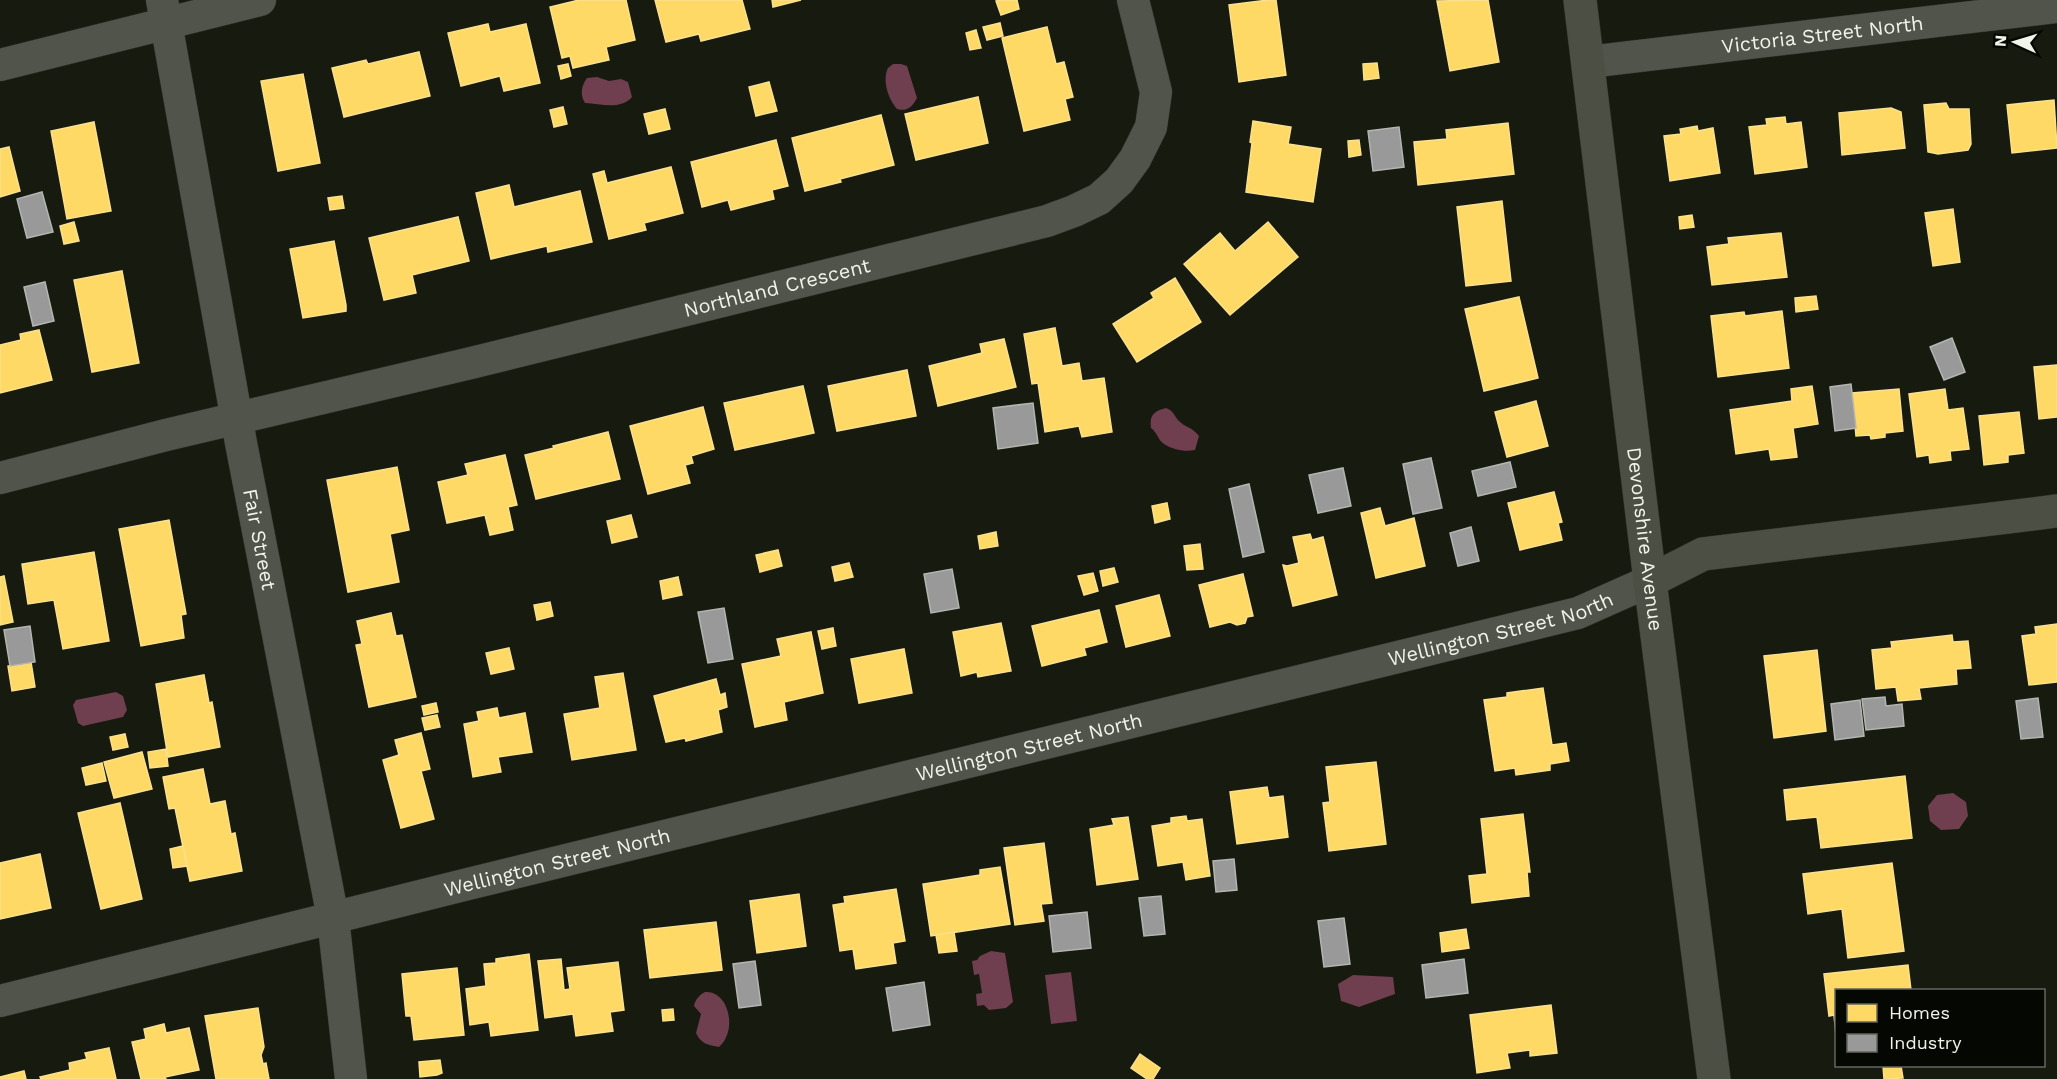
<svg xmlns="http://www.w3.org/2000/svg" width="2057" height="1079" viewBox="0 0 2057 1079" font-family="'Work Sans',sans-serif">
	<style>
		.water { fill: #6f3e4f }
		.homes { fill: #ffd966; stroke: #fae18d; stroke-width: 1.5 }
		.industry { fill: #999; stroke: #b3b5b1; stroke-width: 1.5 }
		.lines { fill: none; stroke-linecap: round; stroke-linejoin: round }
		.street-casing { stroke: #30332c; stroke-width: 33 }
		.secondary-casing { stroke: #30332c; stroke-width: 34 }
		.street { stroke: #50544b; stroke-width: 32 }
		.secondary { stroke: #4b4f44; stroke-width: 33 }
		.labels { text-anchor: middle; dominant-baseline: central; stroke-width: 6; stroke-linejoin: round; paint-order: stroke }
		.street-label { font-size: 20px; fill: #eff5e8; stroke: #050702 }
	</style>
	<rect width="100%" height="100%" fill="#161a0f"/>
	<g class="water">
		<path d="M893,64h8l6,2 10,32c-5,9 -10,14 -20,11 -9,-10 -15,-29 -9,-41z"/>
		<path d="M597,77l12,4 12,-2 7,3 4,15c-11,13 -31,7 -47,6 -5,-8 -4,-17 2,-25z"/>
		<path d="M1166,408c8,3 8,8 13,13 7,7 12,5 20,15l-4,14c-10,2 -22,0 -31,-6 -6,-4 -7,-12 -13,-16 -2,-13 3,-17 15,-20z"/>
		<path d="M116,692l7,4 4,14 -4,7 -40,9 -5,-3 -5,-18 3,-5z"/>
		<path d="M1953,793l13,9 2,14 -9,13 -18,1 -11,-9 -2,-15 9,-11z"/>
		<path d="M991,951l14,2 8,49 -7,6 -17,2 -5,-5 -7,1 -1,-12 6,-1 -3,-19 -5,1 -2,-14 5,-1 3,-4z"/>
		<path d="M1071,972l6,49 -26,3 -6,-49z"/>
		<path d="M1353,975l40,2 2,17 -36,13 -18,-6 -3,-17z"/>
		<path d="M705,992c24,-2 33,39 14,55 -11,-2 -18,-3 -23,-14l5,-19 -7,-8c1,-6 5,-11 11,-14z"/>
	</g>
	<g class="homes">
		<path d="M579,0h47l9,40 -29,7 3,13 -36,8 -3,-12 -8,2 -12,-51z"/>
		<path d="M655,0h87l8,29 -49,12 -2,-7 -33,8z"/>
		<path d="M772,0h29l-28,7z"/>
		<path d="M1000,0h17l2,9 -18,6 -5,-14z"/>
		<path d="M1268,0h8l10,75 -47,7 -10,-77z"/>
		<path d="M1488,0l11,62 -49,9 -13,-70z"/>
		<path d="M1000,23l3,13 -16,4 -4,-13z"/>
		<path d="M488,24l2,8 36,-8 14,59 -36,8 -4,-15 -39,10 -13,-53z"/>
		<path d="M1047,27l9,37 8,-2 9,35 -8,2 5,21 -46,11 -22,-93z"/>
		<path d="M976,30l5,18 -11,2 -4,-17z"/>
		<path d="M419,52l11,44 -86,21 -12,-49 34,-8 2,4z"/>
		<path d="M1377,63l2,15 -15,2 -1,-16z"/>
		<path d="M568,64l3,12 -10,3 -3,-13z"/>
		<path d="M303,74l17,89 -42,8 -17,-90z"/>
		<path d="M769,82l8,29 -21,5 -7,-29z"/>
		<path d="M978,97l10,46 -72,17 -11,-46z"/>
		<path d="M2054,100l3,48 -45,5 -5,-48z"/>
		<path d="M1946,103l3,6h20l2,35 -3,6 -30,4 -10,-2 -4,-47z"/>
		<path d="M563,107l4,17 -13,3 -4,-17z"/>
		<path d="M1891,108l10,4 4,36 -63,7 -3,-42z"/>
		<path d="M665,109l5,20 -21,5 -5,-20z"/>
		<path d="M881,115l13,50 -54,14 1,3 -36,9 -13,-53z"/>
		<path d="M1785,117l1,7 15,-2 6,45 -52,7 -6,-47 18,-2 -1,-6z"/>
		<path d="M1253,121l38,6 -3,17 33,5 -8,53 -67,-10 6,-49 -2,-1z"/>
		<path d="M94,122l17,89 -44,8 -16,-88z"/>
		<path d="M1508,123l6,51 -96,11 -4,-43 33,-3 -1,-9z"/>
		<path d="M1697,126l1,5 15,-3 7,45 -50,8 -6,-45 17,-2 -1,-5z"/>
		<path d="M776,140l12,46 -16,4 2,9 -43,11 -3,-10 -26,7 -11,-45z"/>
		<path d="M1359,140l2,15 -12,2 -1,-16z"/>
		<path d="M9,147l11,44 -20,6v-48z"/>
		<path d="M671,167l12,46 -39,10 2,7 -37,9 -16,-65 11,-3 3,12z"/>
		<path d="M509,185l5,22 66,-16 12,51 -44,10 -1,-6 -56,13 -15,-66z"/>
		<path d="M342,196l2,12 -14,2 -2,-12z"/>
		<path d="M1502,201l9,80 -45,5 -9,-79z"/>
		<path d="M1953,209l7,53 -27,4 -8,-53z"/>
		<path d="M1692,215l2,12 -14,2 -1,-12z"/>
		<path d="M458,217l11,44 -57,14 4,18 -32,7 -15,-62z"/>
		<path d="M74,222l5,19 -15,3 -4,-18z"/>
		<path d="M1268,222l30,35 -68,58 -46,-51 36,-31 15,18z"/>
		<path d="M1781,233l6,44 -75,8 -5,-38 22,-3 -1,-6z"/>
		<path d="M334,241l12,64v6l-43,7 -13,-69z"/>
		<path d="M122,271l17,92 -47,9 -18,-92z"/>
		<path d="M1175,278l26,44 -64,40 -24,-38 41,-26 -3,-5z"/>
		<path d="M1816,296l2,13 -22,3 -1,-14z"/>
		<path d="M1519,297l19,81 -54,13 -19,-82z"/>
		<path d="M1782,311l7,57 -71,9 -7,-61 33,-4 1,4z"/>
		<path d="M1055,328l7,38 17,-3 3,18 22,-3 8,54 -30,5 -3,-11 -34,6 -7,-49 -6,1 -8,-50z"/>
		<path d="M39,330l13,50 -52,13v-48l21,-5 -1,-6z"/>
		<path d="M1004,339l12,48 -78,19 -9,-40 53,-13 -2,-9z"/>
		<path d="M2057,365v52l-18,2 -5,-52z"/>
		<path d="M907,370l9,46 -79,15 -9,-45z"/>
		<path d="M803,386l11,47 -79,17 -11,-47z"/>
		<path d="M1812,386l6,38 -25,4 4,29 -26,3 -2,-11 -33,5 -6,-44 62,-9 -1,-12z"/>
		<path d="M1899,389l4,42 -18,2v4l-14,2 -1,-4 -14,1 -4,-43z"/>
		<path d="M1945,389l3,21 15,-2 6,41 -19,2 1,9 -21,3 -1,-8 -12,2 -8,-63z"/>
		<path d="M1536,401l12,45 -41,11 -12,-45z"/>
		<path d="M703,407l11,42 -23,7 2,7 -8,2 5,18 -42,11 -18,-68z"/>
		<path d="M2019,412l5,41 -16,2v7l-24,3 -5,-49z"/>
		<path d="M608,432l12,47 -84,20 -11,-44 29,-7 -1,-2z"/>
		<path d="M505,455l12,50 -9,2 5,23 -23,5 -5,-20 -38,8 -9,-41 30,-7 -3,-11z"/>
		<path d="M397,467l12,63 -19,4 9,48 -51,10 -21,-112z"/>
		<path d="M1554,492l8,30 -4,1 4,17 -42,10 -12,-47z"/>
		<path d="M1167,503l3,16 -15,4 -3,-17z"/>
		<path d="M1380,508l5,18 29,-8 11,48 -49,12 -15,-65z"/>
		<path d="M631,515l6,22 -25,6 -5,-22z"/>
		<path d="M169,520l17,94 -5,1 3,23 -43,8 -22,-117z"/>
		<path d="M996,532l2,14 -18,3 -2,-13z"/>
		<path d="M1310,534l2,6 11,-3 14,58 -44,11 -10,-41 4,1 12,-3 -6,-26z"/>
		<path d="M1200,544l3,25 -16,1 -3,-24z"/>
		<path d="M778,550l4,16 -22,6 -4,-17z"/>
		<path d="M94,552l15,89 -46,8 -9,-49 -26,4 -6,-40z"/>
		<path d="M849,563l4,14 -18,4 -3,-14z"/>
		<path d="M1114,568l4,14 -15,4 -3,-15z"/>
		<path d="M1093,573l5,18 -14,4 -6,-19z"/>
		<path d="M1243,574l10,42 -6,1 -2,6 -8,2 -7,-3 -20,5 -11,-42z"/>
		<path d="M4,576l9,46 -13,3v-48z"/>
		<path d="M678,577l4,18 -19,4 -3,-18z"/>
		<path d="M1159,595l11,41 -44,11 -10,-41z"/>
		<path d="M550,602l3,14 -16,4 -3,-15z"/>
		<path d="M1099,610l8,32 -23,6 2,7 -44,11 -10,-40z"/>
		<path d="M391,613l5,23 6,-1 14,62 -47,10 -13,-62 6,-1 -5,-23z"/>
		<path d="M1001,623l10,48 -33,6 -1,-5 -16,4 -8,-44z"/>
		<path d="M2057,624v58l-28,3 -7,-49 14,-2 -1,-7z"/>
		<path d="M833,628l3,18 -14,3 -4,-18z"/>
		<path d="M811,632l12,61 -39,9 3,18 -32,7 -13,-63 39,-8 -4,-17z"/>
		<path d="M1952,635l1,7 15,-1 3,27 -15,1 1,15 -38,4 2,11 -23,2 -2,-14 -20,2 -4,-39 20,-2 -1,-6z"/>
		<path d="M509,648l5,21 -23,5 -5,-21z"/>
		<path d="M904,649l8,44 -53,10 -8,-44z"/>
		<path d="M1817,650l9,81 -52,7 -10,-82z"/>
		<path d="M31,662l4,25 -23,4 -4,-25z"/>
		<path d="M623,673l13,77 -64,10 -8,-46 36,-6 -5,-31z"/>
		<path d="M204,675l5,28 3,-1 8,45 -52,10 -12,-73z"/>
		<path d="M716,679l4,16 5,-2 2,14 -9,3 4,22 -36,9 -1,-3 -19,4 -12,-46z"/>
		<path d="M1543,688l9,57 14,-2 3,18 -19,3v6l-34,5 -1,-7 -20,3 -11,-71 23,-3v-4z"/>
		<path d="M436,703l2,9 -14,3 -2,-9z"/>
		<path d="M497,708l2,10 26,-5 7,39 -34,5 3,15 -28,5 -9,-53 15,-3 -2,-9z"/>
		<path d="M437,715l3,12 -15,3 -3,-12z"/>
		<path d="M421,733l9,36 -9,2 13,48 -33,9 -18,-68 16,-5 -4,-15z"/>
		<path d="M125,734l3,13 -15,3 -3,-13z"/>
		<path d="M166,749l2,17 -18,2 -2,-16z"/>
		<path d="M142,752l10,37 -38,9 -10,-36z"/>
		<path d="M1376,762l10,82 -57,7 -6,-48 7,-1 -4,-35z"/>
		<path d="M102,763l4,18 -20,4 -4,-17z"/>
		<path d="M203,769l7,35 15,-3 6,33 4,-1 7,38 -52,10 -15,-73 -6,1 -6,-32z"/>
		<path d="M1905,776l7,62 -91,10 -4,-31 -30,3 -3,-30z"/>
		<path d="M1267,787l2,11 14,-2 5,41 -51,7 -7,-52z"/>
		<path d="M120,803l22,96 -41,10 -23,-96z"/>
		<path d="M1523,814l7,58h-3l2,24 -57,7 -3,-27 18,-2 -6,-55z"/>
		<path d="M1186,816l1,5 15,-2 8,57 -24,4 -3,-18 -25,4 -6,-40 19,-3v-5z"/>
		<path d="M1128,817l10,62 -41,6 -7,-56 24,-4 -2,-6z"/>
		<path d="M1044,843l8,60 -11,1 3,17 -29,4 -11,-77z"/>
		<path d="M183,846l4,20 -14,2 -3,-19z"/>
		<path d="M40,854l11,54 -51,11v-56z"/>
		<path d="M1892,863l12,88 -56,7 -6,-49 -34,5 -5,-40z"/>
		<path d="M1000,867l10,57 -79,12 -8,-52 57,-9v-5z"/>
		<path d="M896,889l9,52 -12,2 3,20 -40,6 -3,-20 -13,2 -7,-46 12,-2 -1,-6z"/>
		<path d="M799,894l7,52 -49,7 -7,-52z"/>
		<path d="M716,922l6,48 -72,8 -6,-48z"/>
		<path d="M1466,929l3,19 -27,4 -2,-19z"/>
		<path d="M954,932l3,19 -18,2 -3,-18z"/>
		<path d="M529,954l9,76 -47,6 -2,-14 -19,3 -4,-36 20,-3 -2,-22 12,-1v-4z"/>
		<path d="M561,959l3,31 6,-1 -3,-21 51,-6 6,48 -14,2 3,19 -37,5 -3,-22 -28,4 -7,-57z"/>
		<path d="M1908,965l3,25h-75v46l-2,-21 -5,1 -5,-42z"/>
		<path d="M457,968l7,67 -50,5 -3,-24h-5l-4,-42z"/>
		<path d="M1551,1005l6,48 -27,3v-6l-23,3 3,15 -33,5 -7,-58z"/>
		<path d="M258,1008l6,39 -3,8 2,9 3,-1 3,16h-53l-11,-63z"/>
		<path d="M673,1009l1,11 -11,1 -1,-11z"/>
		<path d="M164,1024l2,9 23,-5 10,42 -34,7 1,2h-25l-9,-37 14,-3 -2,-10z"/>
		<path d="M109,1048l7,31h-75l-1,-2 30,-7 -1,-7 18,-4 -2,-6z"/>
		<path d="M1140,1054l20,14 -7,11h-6l-16,-11z"/>
		<path d="M440,1060l2,13 -5,2 -17,2 -1,-15z"/>
		<path d="M1883,1066h18l2,12 -19,1z"/>
		<path d="M24,1071l2,8h-26v-2z"/>
	</g>
	<g class="industry">
		<path d="M1399,127l5,40 -31,4 -5,-40z"/>
		<path d="M42,192l11,40 -26,6 -10,-39z"/>
		<path d="M45,282l9,39 -21,5 -9,-39z"/>
		<path d="M1952,338l13,34 -21,8 -14,-33z"/>
		<path d="M1851,384l5,44 -21,3 -5,-44z"/>
		<path d="M1033,403l5,40 -40,6 -5,-41z"/>
		<path d="M1431,458l11,50 -29,6 -10,-50z"/>
		<path d="M1510,462l6,25 -38,9 -6,-25z"/>
		<path d="M1343,468l8,38 -33,7 -9,-38z"/>
		<path d="M1249,484l15,68 -21,5 -14,-68z"/>
		<path d="M1471,527l8,34 -21,5 -8,-33z"/>
		<path d="M952,569l7,39 -28,5 -7,-39z"/>
		<path d="M724,608l9,51 -25,4 -10,-51z"/>
		<path d="M30,626l5,36 -25,4 -6,-36z"/>
		<path d="M1885,697l1,9 16,-2 2,22 -38,4 -4,-31z"/>
		<path d="M2038,698l5,39 -22,2 -5,-38z"/>
		<path d="M1860,700l4,36 -29,4 -4,-36z"/>
		<path d="M1234,859l3,31 -21,2 -3,-31z"/>
		<path d="M1161,896l4,38 -21,2 -5,-38z"/>
		<path d="M1087,912l4,36 -38,4 -4,-36z"/>
		<path d="M1344,918l6,46 -26,3 -6,-46z"/>
		<path d="M1464,959l4,34 -42,5 -4,-33z"/>
		<path d="M755,961l6,44 -22,3 -6,-44z"/>
		<path d="M924,982l6,43 -37,6 -7,-43z"/>
	</g>
	<g class="lines">
		<g class="street-casing">
			<g id="street">
				<path id="s1" d="M162,0l79,443 92,475 18,161"/>
				<path id="s2" d="M1588,62l469,-55"/>
				<path d="M0,65l260,-65"/>
				<path id="s3" d="M0,478l166,-43 305,-72 576,-142 27,-10 25,-12 20,-18 16,-22 16,-32 5,-35 -23,-92"/>
				<path id="s4" d="M0,1001l464,-116 1114,-272 72,-32"/>
			</g>
		</g>
		<g class="secondary-casing">
			<g id="secondary">
				<path id="s5" d="M1580,0l70,581 64,498"/>
				<path d="M1650,581l53,-27 354,-43"/>
			</g>
		</g>
		<use href="#street" class="street"/>
		<use href="#secondary" class="secondary"/>
	</g>
	<g class="labels">
		<g class="street-label">
			<text stroke="none"><textPath href="#s2" startOffset="236">Victoria Street North</textPath></text>
			<text stroke="none"><textPath href="#s3" startOffset="800">Northland Crescent</textPath></text>
			<text stroke="none"><textPath href="#s1" startOffset="548">Fair Street</textPath></text>
			<text stroke="none"><textPath href="#s5" startOffset="543">Devonshire Avenue</textPath></text>
			<text stroke="none"><textPath href="#s4" startOffset="1546">Wellington Street North</textPath></text>
			<text stroke="none"><textPath href="#s4" startOffset="1060">Wellington Street North</textPath></text>
			<text stroke="none"><textPath href="#s4" startOffset="574">Wellington Street North</textPath></text>
		</g>
	</g>
	<rect x="1835" y="989" width="210" height="78" fill="#050702" stroke="#63665e" stroke-width="1.5"/>
	<rect x="1847" y="1004" width="30" height="18" fill="#ffd966" stroke="#63665e" stroke-width="1.5"/>
	<text x="1889" y="1019" font-size="18" fill="#eff5e8">Homes</text>
	<rect x="1847" y="1034" width="30" height="18" fill="#999999" stroke="#63665e" stroke-width="1.5"/>
	<text x="1889" y="1049" font-size="18" fill="#eff5e8">Industry</text>
	<g transform="translate(2015 42) rotate(274)" stroke="#050702" stroke-width="4.5" paint-order="stroke">
	<path d="M0-4.5L10 22L0 15L-10 22Z" fill="#eff5e8"/>
	<text y="-9" font-size="16" font-weight="bold" text-anchor="middle" fill="#eff5e8">N</text>
	</g>
</svg>
